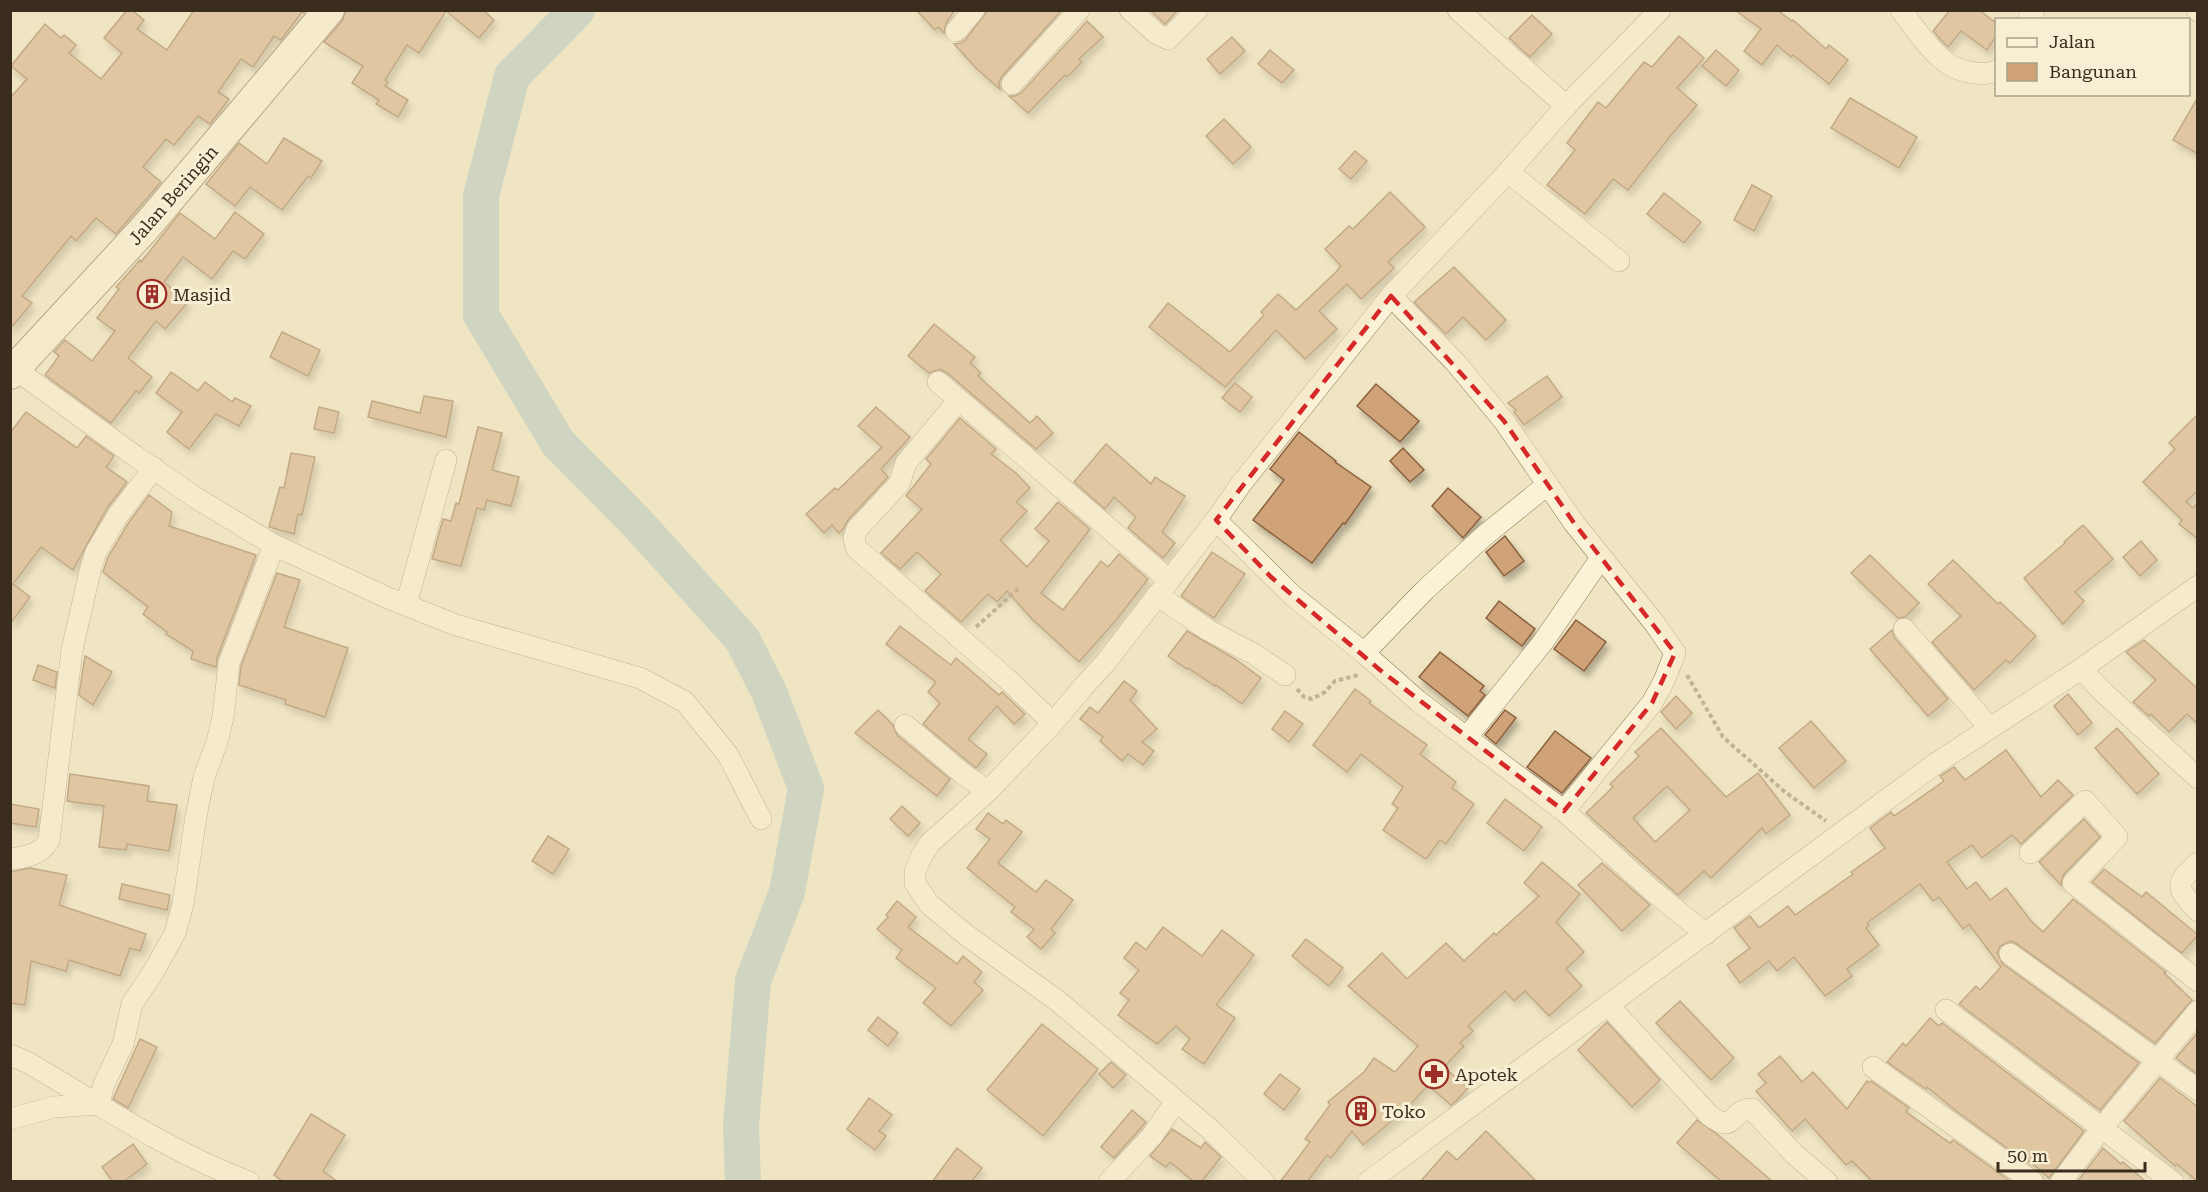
<svg xmlns="http://www.w3.org/2000/svg" width="2208" height="1192" viewBox="0 0 2208 1192" font-family="'Roboto Serif',serif">
	<style>
		.lines { fill: none; stroke-linecap: round; stroke-linejoin: round }
		.river { stroke: #a6c2bc; stroke-width: 36 }
		.building { fill: #cfa278; stroke: #8b613e; stroke-width: 1.5; fill-rule: evenodd; filter: url(#shadow) }
		.street-casing { stroke: #8b7759; stroke-width: 22 }
		.secondary-casing { stroke: #6c583c; stroke-width: 32 }
		.path { stroke: #8b7759; stroke-width: 4; stroke-dasharray: 4.5 3; stroke-linecap: butt }
		.street { stroke: #faf2d7; stroke-width: 21 }
		.secondary { stroke: #faf2d7; stroke-width: 30 }
		.marked { fill: none; stroke: #d62828; stroke-width: 4.5; stroke-dasharray: 12 8; stroke-linejoin: round }
		.labels { text-anchor: middle; dominant-baseline: central; stroke-width: 6; stroke-linejoin: round; paint-order: stroke }
		.street-label { font-size: 18px; fill: #3a2d1e; stroke: #f7efd3 }
		.poi-label { font-size: 18px; fill: #3a2d1e; stroke: #f7efd3; text-anchor: start }
	</style>
	<defs>
		<filter id="shadow"><feDropShadow dx="3.5" dy="6" stdDeviation="3" flood-color="#0004"/></filter>
	</defs>
	<rect width="100%" height="100%" fill="#f0e5c3"/>
	<g class="lines">
		<path class="river" d="M577,10l-65,66 -31,120v119l77,128 80,81 104,115 27,53 37,96 -19,104 -34,89 -12,144 2,57"/>
	</g>
	<g class="building">
		<path d="M127,10h5l12,10 -7,9 30,21 27,-40h112l-2,3 -2,-1 -21,28 -7,-4 -21,31 -12,-8 -23,33 11,7 -19,25 -12,-8 -24,29 -8,-6 -23,28 18,15 -45,52 -20,-16 -20,23 -5,-5 -49,60 10,7 -22,26v-231l17,-19 -16,-13 34,-42 16,14 3,-3 12,10 -7,8 32,26 21,-26 -18,-15z"/>
		<path d="M346,10h137l11,10 -15,18 -33,-27 -27,42 -12,-8 -22,35 3,2 -3,4 23,14 -10,17 -22,-13 3,-4 -27,-17 11,-17 -39,-24 18,-21z"/>
		<path d="M916,10h39l-9,13 -2,10 -6,-6 -3,3z"/>
		<path d="M988,10h70l2,2 -57,63 -4,7 1,7 -23,-20 -23,-25 7,-1 5,-4z"/>
		<path d="M1150,10h28l-13,14z"/>
		<path d="M1735,10h42l15,11 1,-1 33,29 3,-4 19,15 -19,24 -36,-29 -2,2 -14,-12 -15,20 -18,-14 17,-22z"/>
		<path d="M1950,10h29l17,13v13l-9,14 -26,-19 -13,16 -7,-7 -8,-9z"/>
		<path d="M1532,15l20,19 -22,23 -21,-19z"/>
		<path d="M1087,21l16,16 -24,22 3,3 -15,15 -2,-2 -37,38 -19,-17h6l6,-3z"/>
		<path d="M1679,36l25,22 -27,30 20,17 -25,29 -44,56 -15,-11 -28,35 -38,-29 28,-35 -8,-7 31,-41 8,6 38,-46 8,5z"/>
		<path d="M1232,37l13,14 -25,23 -13,-15z"/>
		<path d="M1270,50l24,20 -12,13 -24,-19z"/>
		<path d="M1716,50l23,20 -13,16 -24,-20z"/>
		<path d="M2198,97v57l-25,-14z"/>
		<path d="M1850,98l67,39 -18,31 -68,-40z"/>
		<path d="M1224,119l27,28 -18,17 -27,-28z"/>
		<path d="M284,138l38,23 -11,17 -3,-2 -26,34 -32,-23 -15,19 -29,-22 33,-41 28,21z"/>
		<path d="M1355,151l12,10 -16,18 -12,-10z"/>
		<path d="M1752,185l20,11 -18,35 -20,-11z"/>
		<path d="M1390,192l35,35 -37,35 6,6 -33,31 -14,-15 -28,27 18,18 -32,30 -29,-29 -51,57 -76,-60 19,-24 62,49 34,-37 -3,-3 17,-18 18,16 40,-38 5,-6 -16,-17 24,-23 4,3z"/>
		<path d="M1664,193l37,29 -17,21 -37,-29z"/>
		<path d="M235,212l29,22 -19,25 -12,-8 -21,28 -29,-22 -19,25 24,20 -23,27 -9,-8 -28,37 24,19 -13,16 -3,-2 -25,32 -66,-48 14,-19 -5,-4 11,-12 27,21 23,-30 -18,-13 22,-29 -3,-2 24,-27 1,2 39,-49 35,26z"/>
		<path d="M1454,267l52,53 -20,20 -23,-23 -17,17 -32,-32z"/>
		<path d="M934,324l41,33 -5,6 11,10 -3,3 52,47 7,-7 16,17 -17,16 -90,-77 -6,-3 -11,4 -21,-17z"/>
		<path d="M282,332l38,18 -12,26 -38,-19z"/>
		<path d="M171,372l27,19 7,-9 27,20 3,-4 16,8 -12,20 -23,-12 -27,35 -22,-17 15,-20 -26,-19z"/>
		<path d="M1547,376l15,21 -38,28 -10,-13 2,-2 -8,-7z"/>
		<path d="M1235,383l17,14 -12,15 -18,-14z"/>
		<path d="M1376,384l43,37 -19,21 -43,-36z"/>
		<path d="M424,396l29,5 -7,36 -78,-20 4,-16 48,12z"/>
		<path d="M319,407l20,5 -5,21 -20,-4z"/>
		<path d="M876,407l34,30 -29,32 7,8 -40,43 -5,9 -4,4 -7,-8 -8,8 -18,-19 29,-26 3,2 44,-43 -24,-21z"/>
		<path d="M26,412l51,36 9,-12 28,20 -8,11 21,15 -20,26 -34,62 -32,-23 -28,37 17,13 -20,27v-191z"/>
		<path d="M2198,414v76l-12,12 7,6 5,-6v37l-19,-15 3,-4 -39,-38 32,-33 -6,-6z"/>
		<path d="M960,418l36,31 -5,5 25,19 14,15 -14,14 11,9 -27,29 27,27 22,-26 -14,-12 23,-27 32,27 -49,64 22,17 38,-49 7,6 11,-13 29,25 -31,40 -38,43 -47,-43 -25,-28 -10,11 -9,-8 -27,28 -36,-31 16,-17 -24,-22 -17,17 -19,-16 41,-44 -16,-13 25,-32 -5,-5z"/>
		<path d="M478,427l24,6 -10,37 27,7 -8,29 -24,-6 -3,10 -7,-2 -16,58 -29,-7 11,-40 8,2 5,-18 3,1z"/>
		<path d="M1299,432l37,29 -1,1 36,25 -26,37 -2,-1 -31,40 -59,-43 31,-40 -14,-11z"/>
		<path d="M1106,444l45,40 4,-7 30,19 -23,36 13,11 -12,15 -35,-30 8,-11 -22,-20 -9,12 -31,-27z"/>
		<path d="M1403,448l21,22 -14,12 -20,-21z"/>
		<path d="M291,453l24,4 -13,58 -4,-1 -4,20 -25,-7 11,-40 4,1z"/>
		<path d="M1448,488l33,29 -18,21 -31,-32z"/>
		<path d="M149,495l23,17 -3,14 87,29 -39,103 -1,9 -25,-8 2,-8 -27,-17 1,-2 -24,-18 5,-7 -45,-35 5,-15 21,-35z"/>
		<path d="M2083,525l30,34 -38,33 9,9 -21,23 -39,-46 41,-35 -1,-1z"/>
		<path d="M1505,536l19,25 -20,15 -18,-24z"/>
		<path d="M2141,541l16,19 -17,16 -17,-19z"/>
		<path d="M1212,552l33,22 -31,44 -33,-22z"/>
		<path d="M1870,555l49,48 -14,14 -7,1 -47,-45z"/>
		<path d="M1953,560l45,44 2,-2 36,34 -26,27 -4,-3 -32,30 -42,-48 29,-26 -33,-32z"/>
		<path d="M277,573l23,7 -16,47 64,21 -23,69 -40,-13 1,-4 -47,-15 2,-19z"/>
		<path d="M1499,601l36,28 -13,17 -36,-28z"/>
		<path d="M1576,620l30,22 -22,29 -30,-22z"/>
		<path d="M900,626l51,39 5,-7 43,37 3,-3 23,22 -11,10 -17,-18 -29,33 19,15 -11,14 -53,-44 17,-21 -12,-11 8,-10 -50,-38z"/>
		<path d="M1892,630l2,7 54,62 -20,17 -58,-67z"/>
		<path d="M1187,631l48,28 26,19 -19,26 -26,-19 -1,1 -27,-18 -1,1 -19,-13z"/>
		<path d="M2144,640l54,49v35l-11,-10 -18,18 -18,-18 -2,2 -16,-14 23,-22 -30,-28z"/>
		<path d="M1440,652l44,34 -4,5 5,4 -17,21 -49,-39z"/>
		<path d="M85,656l27,16 -19,33 -14,-10z"/>
		<path d="M38,665l19,7 -2,16 -22,-8z"/>
		<path d="M1124,681l13,10 -7,9 27,29 -15,13 12,9 -11,14 -15,-11 -6,7 -22,-20 3,-4 -23,-18 10,-12 8,6z"/>
		<path d="M1355,689l16,12 -2,2 58,42 -7,9 36,28 -4,6 22,16 -28,40 -6,-4 -14,19 -43,-29 15,-22 -6,-4 11,-17 -42,-33 -14,18 -34,-27z"/>
		<path d="M2068,694l24,29 -14,12 -24,-29z"/>
		<path d="M1676,696l16,17 -16,16 -15,-17z"/>
		<path d="M878,710l15,15 4,10 53,44 -13,17 -82,-63z"/>
		<path d="M1505,710l11,8 -20,26 -11,-9z"/>
		<path d="M1285,711l18,13 -14,18 -17,-13z"/>
		<path d="M1811,721l35,40 -32,27 -35,-40z"/>
		<path d="M1661,728l65,69 32,-24 32,42 -24,19 -4,-6 -51,50 -7,-7 -26,24 -92,-82 27,-26 -3,-3 29,-28 -4,-4zM1667,786l23,24 -35,32 -22,-24z"/>
		<path d="M2117,728l42,46 -22,20 -42,-46z"/>
		<path d="M1555,731l36,27 -29,35 -35,-26z"/>
		<path d="M2006,750l35,47 17,-17 15,15 -52,49 -9,-9 -30,23 -10,-13 -25,17 20,27 9,-7 14,18 16,-12 25,33 12,11 30,-33 93,73 -2,1 28,27 -37,43 -138,-99 -6,-3 -11,5 -3,7 6,11 136,99 -39,47 -141,-106 17,-18 4,4 21,-23 -32,-43 -6,5 -24,-32 -6,4 -13,-17 -53,39 2,2 -3,3 13,17 -32,24 5,7 -27,20 -31,-39 -17,14 -8,-10 -29,22 -13,-18 23,-17 -16,-20 16,-12 9,12 29,-22 7,9 58,-41 -2,-2 34,-24 -15,-20 21,-16 3,4 50,-35 -4,-5 14,-9 11,13z"/>
		<path d="M70,774l79,12 -2,15 30,4 -8,46 -42,-7 -1,6 -27,-3 5,-41 -37,-5z"/>
		<path d="M1505,799l37,28 -18,24 -37,-28z"/>
		<path d="M10,804l29,5 -3,18 -26,-4z"/>
		<path d="M902,806l18,17 -12,13 -18,-17z"/>
		<path d="M988,813l15,11 3,-4 16,12 -24,31 38,29 10,-12 27,20 -22,29 4,4 -14,16 -14,-12 7,-8 -23,-17 4,-5 -48,-39 23,-29 -14,-10z"/>
		<path d="M2084,819l16,18 -36,37 -3,11 -22,-23z"/>
		<path d="M548,836l21,13 -16,25 -21,-13z"/>
		<path d="M1542,862l38,32 -24,28 28,30 -18,17 16,17 -33,30 -24,-25 -11,10 -9,-10 -37,35 5,5 -13,12 4,3 -20,21 24,21 -12,13 -5,4 -23,-20 -21,23 -44,37 -11,-14 -21,27 -4,-3 -20,27h-27l30,-40 -5,-3 25,-34 -2,-3 36,-30 10,-14 21,14 23,-26 -70,-60 34,-33 25,26 39,-36 18,18 30,-28 2,2 43,-39 -15,-13z"/>
		<path d="M1602,863l48,42 -28,26 -44,-46z"/>
		<path d="M30,868l37,7 -8,30 87,29 -6,17 -10,-3 -10,28 -51,-16 -3,11 -35,-10 -6,44 -15,-2v-131z"/>
		<path d="M2104,869l38,28 4,-5 52,43 -16,18 -90,-71z"/>
		<path d="M122,884l48,11 -3,15 -48,-11z"/>
		<path d="M897,901l19,16 -8,10 49,37 6,-8 19,16 -8,10 9,8 -32,36 -28,-23 13,-15 -40,-30 6,-8 -25,-21 11,-12 -2,-2z"/>
		<path d="M1163,927l39,29 20,-26 32,25 -38,50 19,13 -31,46 -22,-15 8,-10 -14,-13 -19,18 -39,-29 11,-15 -9,-7 19,-23 -15,-12 12,-16 10,8z"/>
		<path d="M1306,939l37,29 -14,18 -37,-30z"/>
		<path d="M1680,1001l54,57 -23,22 -55,-57z"/>
		<path d="M878,1017l20,16 -10,13 -20,-16z"/>
		<path d="M1930,1018l9,8 3,-3 142,108 -35,47 -21,-18 -2,2 -71,-52 -28,-23 -1,2 -39,-27 16,-19 3,3z"/>
		<path d="M1607,1022l53,58 -28,27 -54,-57z"/>
		<path d="M1042,1024l56,45 -55,67 -56,-46z"/>
		<path d="M2198,1032v39l-2,2 -20,-15z"/>
		<path d="M140,1039l17,8 -29,61 -15,-9z"/>
		<path d="M1780,1056l22,26 11,-10 34,37 20,-28 2,2 2,-2 38,27 -3,4 44,31 3,-3 57,41 -137,1 -21,-21 -6,4 -41,-46 -13,12 -36,-40 10,-8 -8,-9z"/>
		<path d="M1111,1062l15,13 -13,13 -14,-14z"/>
		<path d="M1280,1074l20,15 -16,21 -20,-16z"/>
		<path d="M2160,1078l38,29v75l-21,-18 -2,2 -51,-45z"/>
		<path d="M869,1098l23,17 -13,16 7,5 -11,14 -28,-21z"/>
		<path d="M1132,1110l14,12 -32,36 -13,-11z"/>
		<path d="M311,1114l34,21 -22,36 15,11h-54l-10,-7z"/>
		<path d="M1697,1120l20,14 56,48h-51l-45,-39z"/>
		<path d="M1172,1129l29,19 4,-6 16,15 -20,25h-7l-24,-20 -4,5 -16,-11z"/>
		<path d="M1486,1131l51,51h-117l27,-31 10,9z"/>
		<path d="M133,1144l14,20 -24,18h-10l-11,-15z"/>
		<path d="M957,1148l25,20 -11,14h-39z"/>
		<path d="M2103,1148l18,16 2,-2 23,20h-69z"/>
	</g>
	<g class="lines">
		<g class="street-casing">
			<g id="street">
				<path d="M1130,10l27,24 11,5 29,-29"/>
				<path d="M1458,10l108,96"/>
				<path d="M1901,10c13,17 26,37 42,50 12,11 38,17 53,11"/>
				<path d="M2197,10l1,1"/>
				<path d="M2028,20l6,-10"/>
				<path d="M956,31l18,-21"/>
				<path d="M1012,84l67,-74"/>
				<path d="M1508,172l111,89"/>
				<path d="M1391,296l64,66 49,59 70,102 81,101 20,29 -11,28 -12,22 -88,108"/>
				<path d="M15,369l120,87 61,42 78,47 114,53 68,27 184,53 45,24 43,53 33,64"/>
				<path d="M938,382l231,198"/>
				<path d="M958,401l-52,62 -7,21 -42,45 -3,9 2,10 149,129 48,46"/>
				<path d="M1216,520l77,76 71,57 61,-63 59,-54 63,-51"/>
				<path d="M1157,595l51,35 46,24 31,21"/>
				<path d="M406,605l40,-145"/>
				<path d="M1904,629l86,99"/>
				<path d="M1364,653l54,48 146,110 90,81 52,42"/>
				<path d="M2081,669l23,24 94,85"/>
				<path d="M905,725l58,49 25,17"/>
				<path d="M1467,737l76,-95 58,-84"/>
				<path d="M2030,853l55,-52 32,36 -44,46 125,98"/>
				<path d="M10,859c16,-2 31,-4 39,-19l23,-190 19,-83 5,-15 22,-37 36,-47"/>
				<path d="M2198,863c-24,21 -22,25 0,48"/>
				<path d="M2010,954l188,136"/>
				<path d="M1609,1006l100,109c28,21 20,-6 43,-6l42,45 33,28"/>
				<path d="M1946,1010l227,172"/>
				<path d="M10,1055l17,7c72,42 143,90 222,120"/>
				<path d="M1873,1067l160,115"/>
				<path d="M10,1119l44,-12 45,-3 5,-20 19,-40 9,-40 22,-33 21,-38 8,-29 13,-88 8,-39 13,-35 6,-25 6,-54 45,-118"/>
				<path d="M1109,1182l43,-46 24,-35"/>
				<path d="M1264,1182l-52,-51 -153,-129 -94,-68 -36,-30 -14,-21v-11l6,-15 9,-14 58,-52 65,-68 30,-36 23,-25 110,-142 25,-36 150,-188 117,-124 58,-66 94,-96"/>
				<path d="M1368,1182l567,-418 146,-95 117,-83"/>
				<path d="M2061,1182l40,-53 97,-118"/>
			</g>
		</g>
		<g class="secondary-casing">
			<path id="secondary" d="M10,374l136,-147 183,-217"/>
		</g>
		<g class="path">
			<path d="M976,627l42,-38"/>
			<path d="M1687,675l36,62 62,55 41,29"/>
			<path d="M1297,689l7,8 8,2 13,-7 10,-11 24,-6"/>
		</g>
		<use href="#street" class="street"/>
		<use href="#secondary" class="secondary"/>
	</g>
	<path d="M0 0H2208V1192H0ZM1391,296l113,125 70,102 101,130 -23,50 -88,108 -184,-141 -109,-93 -55,-57z" fill="#f0e5c3" fill-opacity=".55" fill-rule="evenodd"/>
	<path class="marked" d="M1391,296l113,125 70,102 101,130 -23,50 -88,108 -184,-141 -109,-93 -55,-57z"/>
	<defs>
		<g id="building-ring" transform="scale(1.5)"><circle r="9.5" fill="#f7efd3" stroke="#9c2e27" stroke-width="1.5"/><path d="M-4-6H4V6H1V3H-1V6H-4ZM-2.5-4.3h1.7v1.8h-1.7ZM.8-4.3h1.7v1.8H.8ZM-2.5-1h1.7V.8h-1.7ZM.8-1h1.7V.8H.8Z" fill="#9c2e27"/></g>
		<g id="pharmacy-ring" transform="scale(1.5)"><circle r="9.5" fill="#f7efd3" stroke="#9c2e27" stroke-width="1.5"/><path d="M-2-6h4v4h4v4h-4v4h-4v-4h-4v-4h4Z" fill="#9c2e27"/></g>
	</defs>
	<g fill-rule="evenodd">
		<use href="#building-ring" x="152" y="294"/>
		<use href="#pharmacy-ring" x="1434" y="1074"/>
		<use href="#building-ring" x="1361" y="1111"/>
	</g>
	<g class="labels">
		<g class="street-label">
			<text transform="translate(173 195) rotate(-49)">Jalan Beringin</text>
		</g>
		<g class="poi-label">
			<text x="173" y="294">Masjid</text>
			<text x="1455" y="1074">Apotek</text>
			<text x="1382" y="1111">Toko</text>
		</g>
	</g>
	<rect width="2208" height="1192" fill="none" stroke="#3a2d1e" stroke-width="24"/>
	<rect x="1995" y="18" width="195" height="78" fill="#f7efd3" stroke="#aba18b" stroke-width="1.5"/>
	<rect x="2007" y="38" width="30" height="9" fill="#faf2d7" stroke="#aba18b" stroke-width="1.5"/>
	<text x="2049" y="48" font-size="18" fill="#3a2d1e">Jalan</text>
	<rect x="2007" y="63" width="30" height="18" fill="#cfa278" stroke="#aba18b" stroke-width="1.5"/>
	<text x="2049" y="78" font-size="18" fill="#3a2d1e">Bangunan</text>
	<path d="M1998 1162v9h147v-9" fill="none" stroke="#3a2d1e" stroke-width="3"/>
	<text x="2007" y="1162" font-size="18" fill="#3a2d1e" stroke="#f7efd3" stroke-width="4.5" paint-order="stroke">50 m</text>
</svg>
